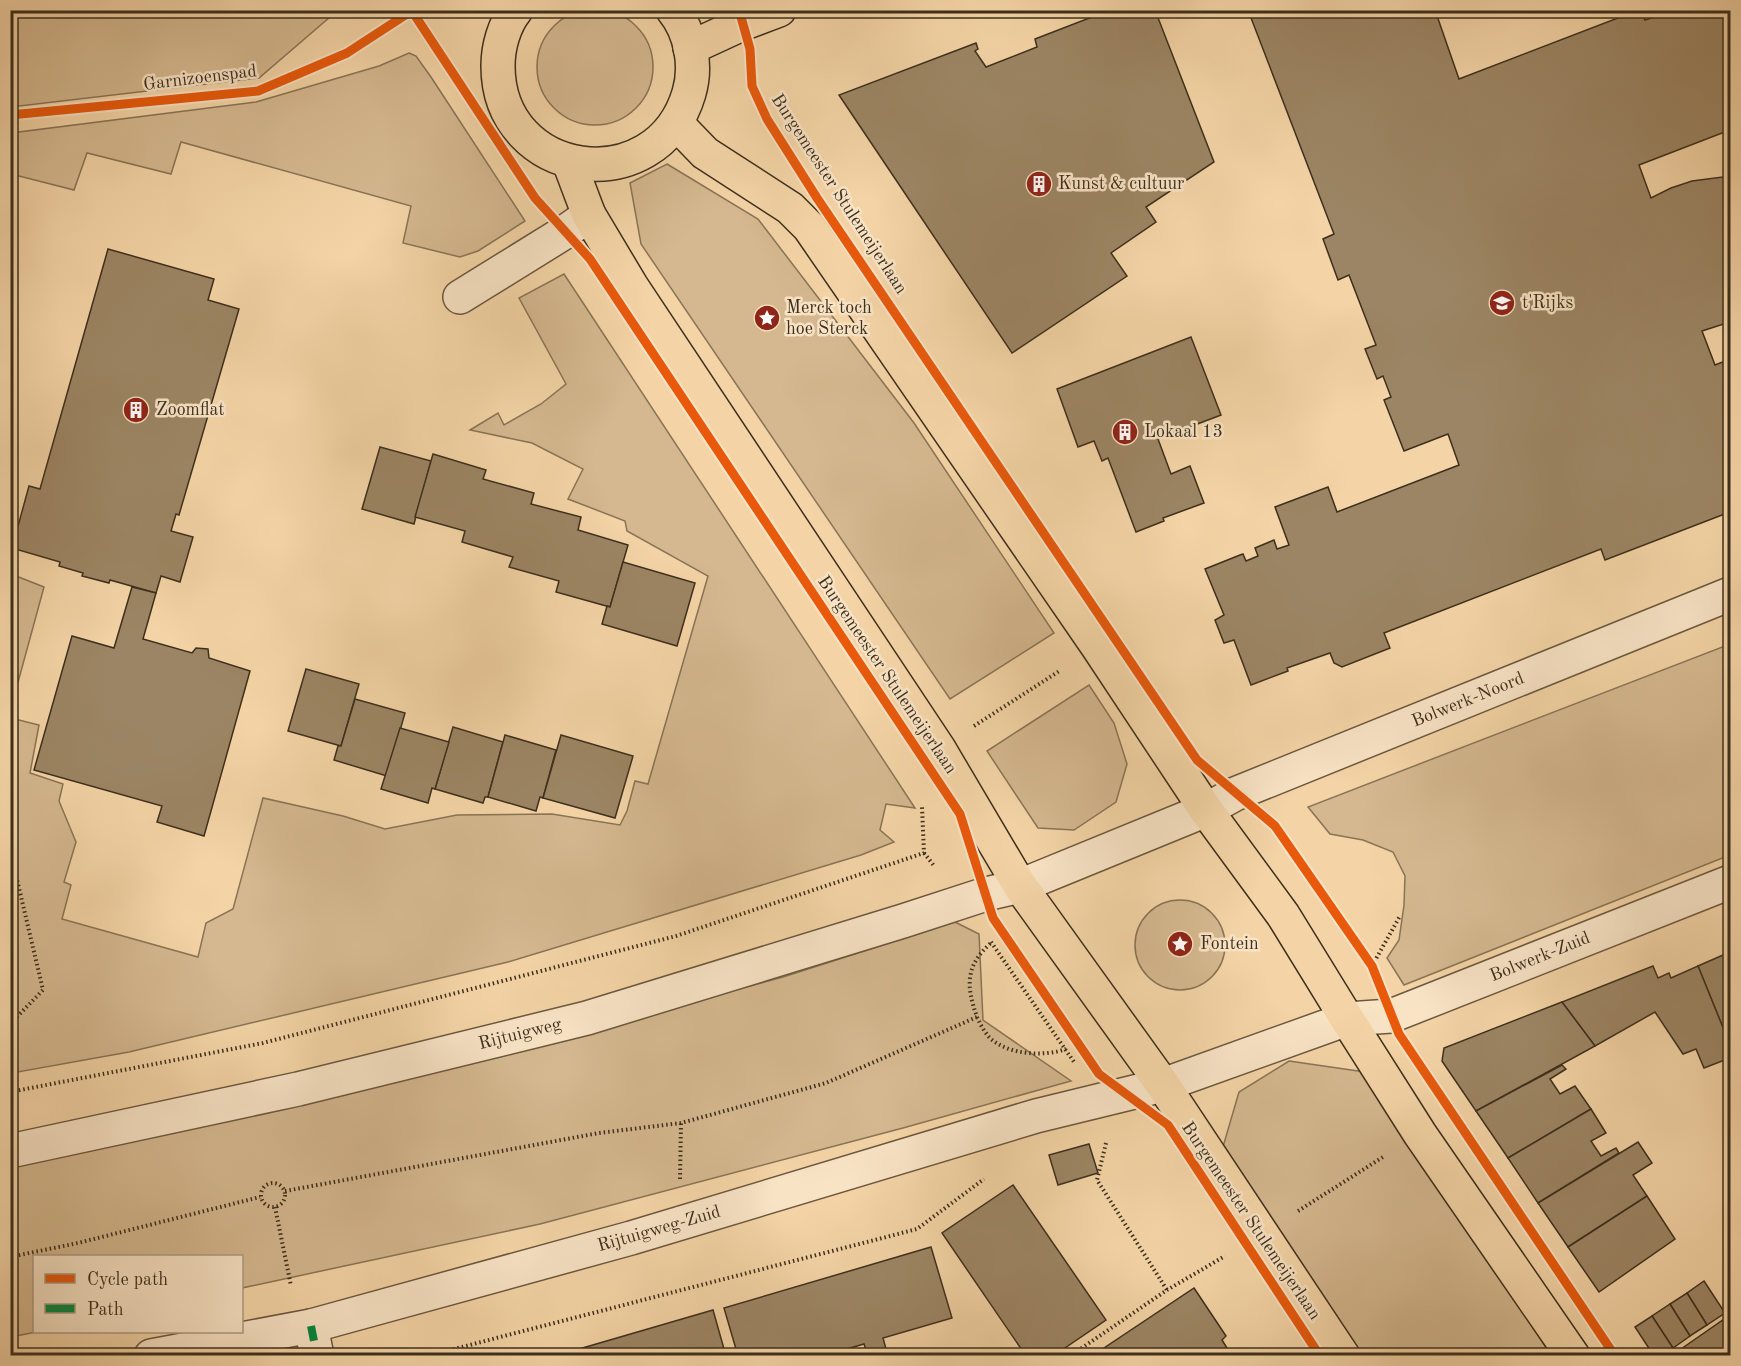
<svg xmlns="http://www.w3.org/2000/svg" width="1741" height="1366" viewBox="0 0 1741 1366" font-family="'Old Standard TT',serif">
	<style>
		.green { fill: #d5b88f; stroke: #897456; stroke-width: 1.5 }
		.building { fill: #9c8564; stroke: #3d2f1d; stroke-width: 1.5 }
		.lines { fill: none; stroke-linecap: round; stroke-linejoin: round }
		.minor-casing { stroke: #6b583f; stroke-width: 36 }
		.major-casing { stroke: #3d2f1d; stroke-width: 36 }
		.path { stroke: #3d2f1d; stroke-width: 4; stroke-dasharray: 1.5 3; stroke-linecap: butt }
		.minor { stroke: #f8e3c5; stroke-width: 33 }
		.major { stroke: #f4d4a6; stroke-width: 33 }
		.quiet { stroke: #00873e; stroke-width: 8; stroke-dasharray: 15 8; stroke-linecap: butt }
		.cycleway-casing { stroke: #f8e3c5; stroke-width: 13 }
		.cycleway { stroke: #e8590c; stroke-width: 9 }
		.labels { text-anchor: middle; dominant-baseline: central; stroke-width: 5; stroke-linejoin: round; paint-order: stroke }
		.street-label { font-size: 18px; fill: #3d2f1d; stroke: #f8e3c5 }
		.poi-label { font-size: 18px; fill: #3d2f1d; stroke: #f8e3c5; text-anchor: start }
	</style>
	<rect width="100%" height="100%" fill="#f4d4a6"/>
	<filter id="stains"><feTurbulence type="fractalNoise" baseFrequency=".00333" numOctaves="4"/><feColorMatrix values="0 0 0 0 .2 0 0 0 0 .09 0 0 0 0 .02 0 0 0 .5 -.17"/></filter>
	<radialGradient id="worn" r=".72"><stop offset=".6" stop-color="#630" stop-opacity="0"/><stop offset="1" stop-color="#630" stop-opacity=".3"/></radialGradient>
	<g class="green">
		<circle cx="595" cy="67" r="58"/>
		<path d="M11,10h326v1l-78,67 -248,29z"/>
		<path d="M409,53l7,3 15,21 94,144 -47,30 -18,6 -57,-14 8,-37 -230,-64 -10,32 -84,-21 -13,37 -63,-16v-41l245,-31 123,-36z"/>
		<path d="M667,164l91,55 156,204 140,210 -104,66 -309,-455 -11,-61z"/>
		<path d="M564,274l351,534 -29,-4 -6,26 14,12 -33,13 -353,107 -379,90 -111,20 -8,-40 1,-314 28,7 -9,48 33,11 -4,17 17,41 -12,40 7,3 -9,34 136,38 8,-34 27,-14 30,-111 80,18 42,13 72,-14 95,-1 68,11 7,-14 8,-30 13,3 60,-208 -81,-45 -2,-10 -57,-22 15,-30 -51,-26 -62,-13 28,-17 6,12 37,-21 25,-20 -47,-86z"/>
		<path d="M11,574l33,13 -33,121z"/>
		<path d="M1730,644v211l-326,130 -17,-27 12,-18 5,-35 1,-29 -12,-24 -30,-12 -33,-6 -22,-27z"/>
		<path d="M1089,685l25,38 13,41 -11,38 -42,28 -36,-2 -51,-77z"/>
		<circle cx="1180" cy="945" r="45"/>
		<path d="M955,922l24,12 4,86 88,61 -168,47 -363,96 -298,64v-32h-208v76h2l-25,5v-173l509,-115 263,-72z"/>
		<path d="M1289,1061l76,11 186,283h-190l-139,-205 17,-58z"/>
	</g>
	<g class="building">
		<path d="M1110,10h45l59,152 -68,45 10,15 -45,31 16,23 -115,77 -173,-258 137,-52 2,6 -3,2 11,16 51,-20 -2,-8z"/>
		<path d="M1248,10h187l24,69 177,-68h5l4,9 21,-7 -1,-3h65v120l-91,35 12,33 20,-10 21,-7 38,-5v146l-28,9 13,34 15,-6v153l-125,48 -4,-11 -217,84 6,15 -48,19 -8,-4 -4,-10 -43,15 1,3 -37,14 -17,-45 -10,3 -9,-23 9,-5 -19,-46 35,-14 3,-1 3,7 12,-5 -3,-8 19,-8 3,9 12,-4 -14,-38 53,-20 9,25 122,-47 -11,-31 -44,17 -20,-51 7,-3 -8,-21 -6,3 -12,-30 11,-4 -27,-70 -11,5 -15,-41 11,-5z"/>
		<path d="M108,249l106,30 -6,21 31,9 -60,206 -3,-1 -5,17 22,6 -13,45 -19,-6 -5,17 -46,-13 -1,3 -27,-7 1,-3 -24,-7 1,-4 -48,-14 17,-62 11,3z"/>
		<path d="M1191,337l30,78 -63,24 13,35 19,-8 14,37 -41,15 1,3 -28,11 -28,-74 -6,3 -8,-20 -16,6 -21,-58z"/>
		<path d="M380,447l51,14 -17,63 -52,-15z"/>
		<path d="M433,454l53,16 -3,9 51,14 -3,11 50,13 -3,13 50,15 -18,62 -54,-15 3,-11 -50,-14 4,-10 -51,-15 3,-11 -50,-14z"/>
		<path d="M623,562l72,21 -18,63 -75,-22 5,-18 3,1z"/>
		<path d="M132,587l24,6 -13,46 49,14 4,-5 12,1 1,9 41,13 -46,165 -47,-14 5,-16 -128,-36 38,-134 42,12z"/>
		<path d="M306,669l53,15 -18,62 -53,-15z"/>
		<path d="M355,699l50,14 -18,63 -53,-16 4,-14h3z"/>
		<path d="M453,727l50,15 -15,55h-3l-2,6 -48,-14z"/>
		<path d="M400,728l49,14 -14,47 -3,-1 -4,15 -47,-14z"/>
		<path d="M505,735l51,15 -13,48 -3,-1 -4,14 -48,-14z"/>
		<path d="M561,735l72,21 -18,62 -72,-20z"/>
		<path d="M1730,952v93l-32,-79z"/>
		<path d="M1653,966l5,12 11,-5 2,5 27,-12 32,79v13l-26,10 -8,-19 -13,5 -28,-42 -60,34 -33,-44z"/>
		<path d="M1562,1002l33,44 -119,65 -34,-50 2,-13z"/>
		<path d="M1562,1065l4,4 -16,10 10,15 15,-8 16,23 -83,49 -32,-47z"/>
		<path d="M1591,1109l15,24 -15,8 10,15 15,-8 3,5 -81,50 -30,-45z"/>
		<path d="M1638,1142l14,21 -19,12 14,21 -79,51 -30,-44z"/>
		<path d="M1089,1144l9,29 -40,12 -9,-30z"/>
		<path d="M1013,1185l93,135 -53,36h-27l-84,-123z"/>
		<path d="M1647,1196l28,43 -76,53 -31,-45z"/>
		<path d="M931,1247l21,71 -69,20 5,18h-20l-4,-12 -41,12h-85l-14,-48z"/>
		<path d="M1704,1281l21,32 -18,12 -20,-32z"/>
		<path d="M1194,1288l32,48 -4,4 10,16h-140z"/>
		<path d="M1687,1293l20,32 -17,11 -20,-32z"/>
		<path d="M1670,1304l20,32 -17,12 -21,-32z"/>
		<path d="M713,1310l13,46h-171z"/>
		<path d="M1730,1315v41h-60l11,-7z"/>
		<path d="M1652,1316l21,32 -11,8h-8l-19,-29z"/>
	</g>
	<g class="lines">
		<g class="minor-casing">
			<g id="minor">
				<path d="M460,297l105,-65 24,-17"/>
				<path d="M10,1151l288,-62 289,-71 316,-97 83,-27 34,-8 186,-76 29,-16 495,-200"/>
				<path d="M311,1326l6,30"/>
				<path d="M151,1356l160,-30 320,-88 405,-122 127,-31 184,-66 44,-3 339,-134"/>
			</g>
		</g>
		<g class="major-casing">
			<g id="major">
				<path d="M516,10c-12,15 -18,37 -18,56 0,114 159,136 191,27 8,-27 2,-61 -16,-83"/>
				<path d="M690,48l52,-24 37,-14"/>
				<path d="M676,123l29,30 85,55 19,19 289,420 108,163 77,105 64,104 73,115 153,222"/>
				<path d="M569,162l20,53 43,72 307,462 81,137 143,199 180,271"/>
			</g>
		</g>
		<g class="path">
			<path d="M411,10l1,1"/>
			<path d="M974,726l87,-56"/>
			<path d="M10,850l33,140 -33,34"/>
			<path d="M924,853l11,14"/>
			<path d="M991,942l83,120"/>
			<path d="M1372,966l28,-50"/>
			<path d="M977,1017c3,7 7,14 12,20 18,18 55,20 77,12"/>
			<path d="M10,1092l253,-49 413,-107 248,-83 -2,-46"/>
			<path d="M1106,1143l-9,37 70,110"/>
			<path d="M680,1179l1,-56"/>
			<circle cx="273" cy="1195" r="12"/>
			<path d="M285,1191l314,-58 82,-10 145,-40 151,-66c-11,-31 -12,-51 14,-74"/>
			<path d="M275,1207l16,79"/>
			<path d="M1298,1211l85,-54"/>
			<path d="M10,1257l68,-14 182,-46"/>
			<path d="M427,1356l490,-127 67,-50"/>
			<path d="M1070,1356l97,-66 58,-34"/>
		</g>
		<use href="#minor" class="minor"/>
		<use href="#major" class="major"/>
		<path class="quiet" d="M311,1326l6,30"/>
		<g class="cycleway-casing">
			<g id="cycleway">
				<path d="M739,10l11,39 2,37 15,33 50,79 380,562 78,66 97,140 27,68 216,322"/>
				<path d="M412,11l123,187 55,61 370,555 33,104 106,156 69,51 152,231"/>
				<path d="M10,115l248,-24 89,-38 66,-43"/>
			</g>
		</g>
		<use href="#cycleway" class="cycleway"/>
	</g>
	<defs>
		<g id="building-disc" transform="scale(1.35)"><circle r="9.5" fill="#8f2418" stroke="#f8e3c5"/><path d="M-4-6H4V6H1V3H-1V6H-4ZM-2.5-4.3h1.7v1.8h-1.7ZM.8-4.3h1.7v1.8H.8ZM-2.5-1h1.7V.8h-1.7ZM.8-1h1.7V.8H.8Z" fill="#fff"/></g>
		<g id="school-disc" transform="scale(1.35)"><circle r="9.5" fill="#8f2418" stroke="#f8e3c5"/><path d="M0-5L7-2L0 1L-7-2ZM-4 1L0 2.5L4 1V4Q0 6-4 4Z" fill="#fff"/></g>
		<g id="sight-disc" transform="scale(1.35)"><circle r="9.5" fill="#8f2418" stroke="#f8e3c5"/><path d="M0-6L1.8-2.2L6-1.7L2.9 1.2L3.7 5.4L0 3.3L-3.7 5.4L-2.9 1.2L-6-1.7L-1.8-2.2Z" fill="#fff"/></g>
	</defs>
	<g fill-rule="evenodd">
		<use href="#building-disc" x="1039" y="184"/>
		<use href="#school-disc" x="1502" y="303"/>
		<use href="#sight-disc" x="767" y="318"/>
		<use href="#building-disc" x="136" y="410"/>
		<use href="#building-disc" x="1125" y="432"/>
		<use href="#sight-disc" x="1180" y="944"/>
	</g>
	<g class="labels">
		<g class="street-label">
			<text transform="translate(200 78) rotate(-7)">Garnizoenspad</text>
			<text transform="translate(839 194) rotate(57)">Burgemeester Stulemeijerlaan</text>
			<text transform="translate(887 675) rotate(56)">Burgemeester Stulemeijerlaan</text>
			<text transform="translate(1468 700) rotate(-22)">Bolwerk-Noord</text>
			<text transform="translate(1540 957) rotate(-22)">Bolwerk-Zuid</text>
			<text transform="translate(520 1034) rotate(-14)">Rijtuigweg</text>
			<text transform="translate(1251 1221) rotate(56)">Burgemeester Stulemeijerlaan</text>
			<text transform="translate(659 1229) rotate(-16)">Rijtuigweg-Zuid</text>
		</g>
		<g class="poi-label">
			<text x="1058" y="184">Kunst &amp; cultuur</text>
			<text x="1522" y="303">t'Rijks</text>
			<text x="786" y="308">Merck toch<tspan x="786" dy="21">hoe Sterck</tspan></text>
			<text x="156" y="410">Zoomflat</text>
			<text x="1144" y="432">Lokaal 13</text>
			<text x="1200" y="944">Fontein</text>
		</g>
	</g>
	<rect width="1741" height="1366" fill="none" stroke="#f4d4a6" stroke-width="36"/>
	<rect x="12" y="12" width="1717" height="1342" fill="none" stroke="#3d2f1d" stroke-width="3"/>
	<rect x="18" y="18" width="1705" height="1330" fill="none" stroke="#3d2f1d" stroke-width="1.5"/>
	<rect x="33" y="1255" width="210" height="78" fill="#f8e3c5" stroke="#ad9b82" stroke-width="1.5"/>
	<rect x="45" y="1274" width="30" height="9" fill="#e8590c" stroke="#ad9b82" stroke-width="1.5"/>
	<text x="87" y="1285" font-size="18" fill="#3d2f1d">Cycle path</text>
	<rect x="45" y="1304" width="30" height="9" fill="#00873e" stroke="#ad9b82" stroke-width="1.5"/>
	<text x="87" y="1315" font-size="18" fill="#3d2f1d">Path</text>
	<rect width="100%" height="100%" filter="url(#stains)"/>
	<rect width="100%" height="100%" fill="url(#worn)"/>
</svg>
